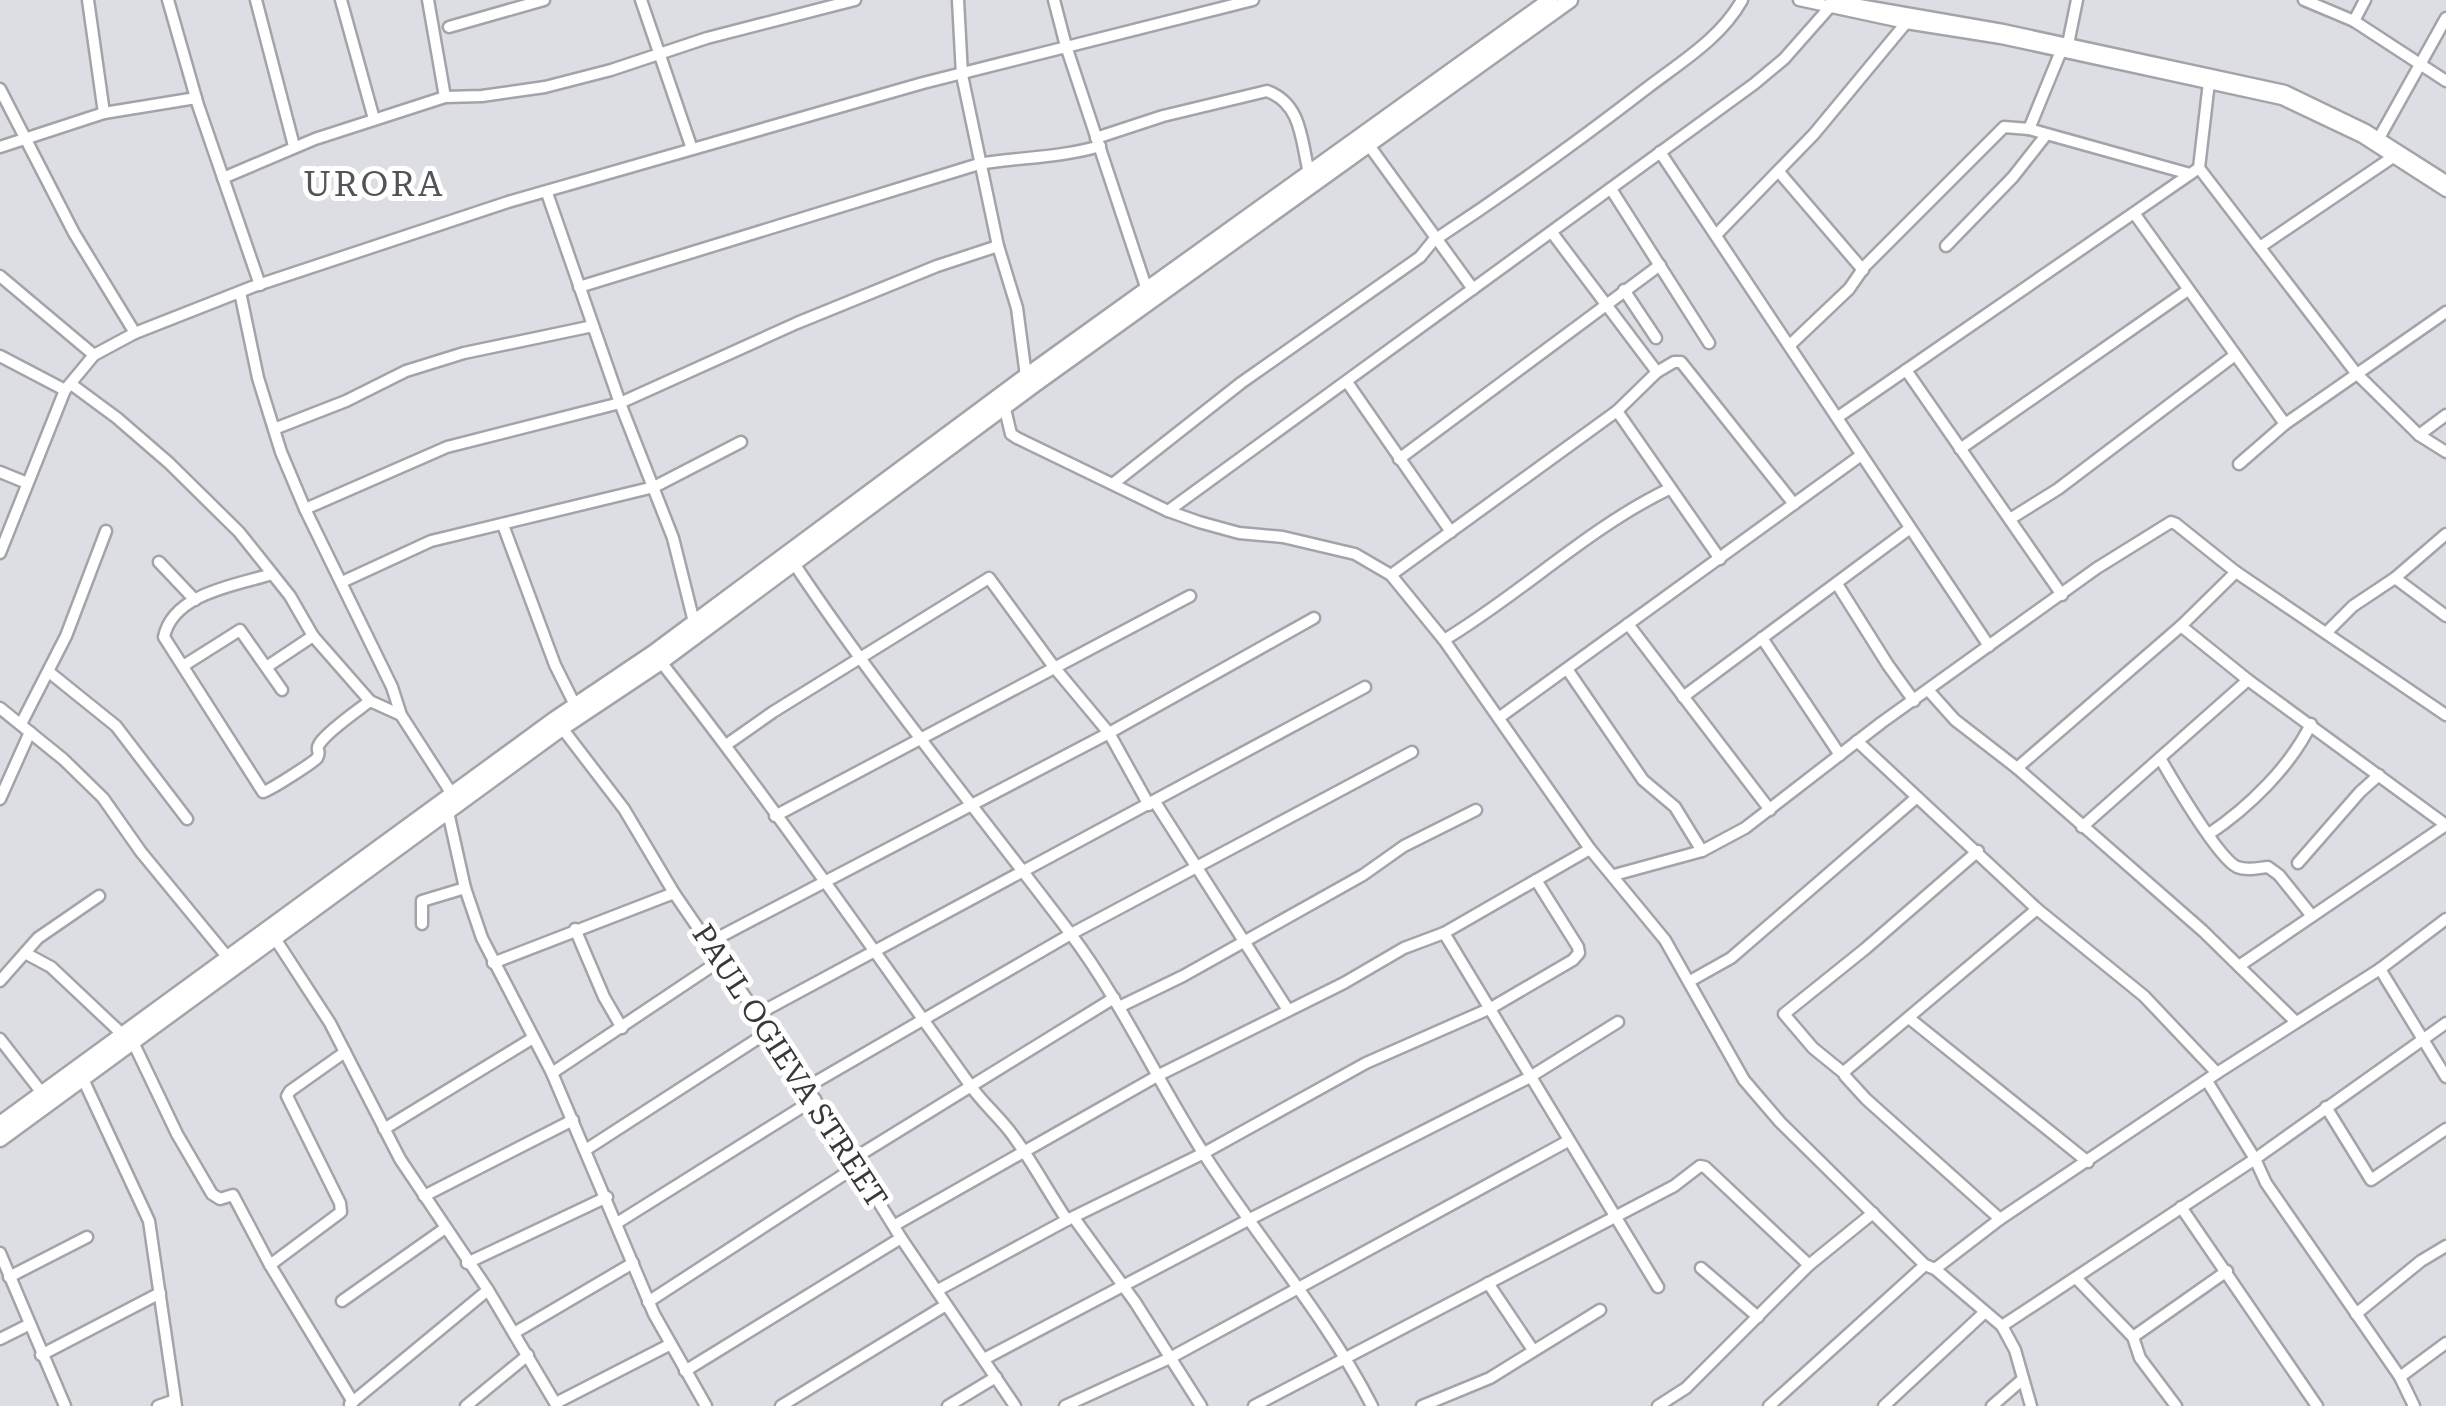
<svg xmlns="http://www.w3.org/2000/svg" width="2446" height="1406" viewBox="0 0 2446 1406" font-family="'Roboto Serif',serif">
	<style>
		.lines { fill: none; stroke-linecap: round; stroke-linejoin: round }
		.minor-casing { stroke: #a2a4a9; stroke-width: 15 }
		.highway-casing { stroke: #a2a4a9; stroke-width: 19 }
		.minor { stroke: #fff; stroke-width: 10 }
		.highway { stroke: #fff; stroke-width: 14 }
		.labels { text-anchor: middle; dominant-baseline: central; stroke-width: 10; stroke-linejoin: round; paint-order: stroke }
		.street-label { font-size: 30px; fill: #37383a; stroke: #fff }
		.quarter-label { font-size: 35px; letter-spacing: 2.5px; fill: #525458; stroke: #fff }
	</style>
	<rect width="100%" height="100%" fill="#dcdee3"/>
	<g class="lines">
		<g class="minor-casing">
			<g id="minor">
				<path d="M88,0l16,113"/>
				<path d="M168,0l30,105 62,180"/>
				<path d="M256,0l38,146"/>
				<path d="M341,0l33,119"/>
				<path d="M428,0l17,97"/>
				<path d="M641,0l51,149"/>
				<path d="M958,0l4,75 36,171 19,62 9,68"/>
				<path d="M1054,0l12,46 81,244"/>
				<path d="M1799,0l107,23 95,15 281,61 80,38 84,54"/>
				<path d="M1831,0l172,30 282,61 81,39 80,51"/>
				<path d="M2304,0l50,21 92,60"/>
				<path d="M2354,21l11,-21"/>
				<path d="M449,27l95,-27"/>
				<path d="M2068,44l9,-44"/>
				<path d="M0,89l74,144 61,100"/>
				<path d="M2029,129l32,-78"/>
				<path d="M1096,138l67,-22 104,-25c35,13 34,49 42,82"/>
				<path d="M2379,138l67,-120"/>
				<path d="M1368,144l105,145"/>
				<path d="M0,147l104,-34 92,-15"/>
				<path d="M1660,152l329,494"/>
				<path d="M2199,168l157,205 63,62 27,17"/>
				<path d="M1779,172l84,98"/>
				<path d="M223,178l92,-39 130,-42 37,-1 63,-9 66,-17 96,-32 148,-38"/>
				<path d="M1611,189l98,154"/>
				<path d="M547,193l73,210 53,135 21,84"/>
				<path d="M2134,213l151,211"/>
				<path d="M1553,234l104,138 -40,39 103,148"/>
				<path d="M1716,235l98,-101 92,-111"/>
				<path d="M1946,246l67,-69 33,-42"/>
				<path d="M2260,247l133,-90"/>
				<path d="M0,276l94,79"/>
				<path d="M579,287l400,-123c41,-7 80,-6 121,-18"/>
				<path d="M1624,290l32,48"/>
				<path d="M240,292l18,86 23,74 24,57 87,178 9,28 51,79"/>
				<path d="M1790,345l59,-56 16,-23 139,-139 25,2 161,45"/>
				<path d="M0,356l65,34"/>
				<path d="M1906,370l156,225"/>
				<path d="M1657,372l17,-10h7l113,142"/>
				<path d="M1347,382l104,150"/>
				<path d="M71,384l46,34 52,45 70,69 51,64 23,40 57,65 31,14"/>
				<path d="M1005,409l6,25 6,4 151,73 31,11 40,11 44,4 72,17 36,21 53,65 146,209 75,91 79,140 36,42 145,143 10,4 67,57 253,-167 191,-136"/>
				<path d="M1838,417l361,-249 10,-86"/>
				<path d="M274,429l72,-28 60,-30 58,-18 129,-27"/>
				<path d="M2419,435l27,-20"/>
				<path d="M1960,449l228,-159"/>
				<path d="M1399,459l261,-194"/>
				<path d="M2239,464l46,-40 161,-112"/>
				<path d="M0,472l27,11"/>
				<path d="M1114,483l127,-100 179,-126 13,-16c73,-48 144,-99 214,-153 34,-26 74,-50 95,-88"/>
				<path d="M305,509l142,-62 173,-44 177,-80 140,-57 61,-20"/>
				<path d="M1168,511l586,-427 30,-25 45,-51"/>
				<path d="M2010,519l48,-30 177,-134"/>
				<path d="M503,525l52,140 20,40"/>
				<path d="M0,553l65,-163 29,-35 41,-22 117,-46 256,-85 415,-119 330,-83"/>
				<path d="M159,562l36,38"/>
				<path d="M793,562c86,129 184,248 277,371 52,69 87,148 134,221 54,85 122,162 168,252"/>
				<path d="M272,574c-35,11 -99,19 -108,63l99,155c6,-1 51,-30 54,-34 5,-9 -3,-6 3,-15 9,-13 37,-32 50,-42"/>
				<path d="M1391,575l226,-164"/>
				<path d="M2395,578l51,38"/>
				<path d="M342,582l89,-41 223,-54 87,-45"/>
				<path d="M1837,584l51,81 26,36"/>
				<path d="M1628,624l142,186"/>
				<path d="M2181,626l67,54 198,145"/>
				<path d="M2326,633l27,-27 42,-28 51,-44"/>
				<path d="M1762,638l78,117"/>
				<path d="M1444,640c77,-46 144,-112 225,-151"/>
				<path d="M661,662c108,137 207,281 309,423 13,19 31,33 44,52 19,26 35,56 53,83"/>
				<path d="M183,666l57,-36 42,60"/>
				<path d="M268,666l45,-30"/>
				<path d="M1567,669l76,111 32,27 27,44"/>
				<path d="M49,672l67,54 71,93"/>
				<path d="M1929,691l26,29 62,48 186,163 93,91"/>
				<path d="M1683,697l226,-168"/>
				<path d="M0,708l63,51 40,39 38,54 88,107"/>
				<path d="M1500,717l360,-261"/>
				<path d="M21,724l45,-88 40,-105"/>
				<path d="M562,728l62,81 50,84 133,194 94,151 114,168"/>
				<path d="M1857,741l180,168 107,87 73,77"/>
				<path d="M726,745l47,-33 216,-134 65,89 55,66 40,72"/>
				<path d="M2160,758c12,21 58,100 77,109 10,4 21,1 31,0l11,8 33,41"/>
				<path d="M2017,768l164,-142 55,-54"/>
				<path d="M0,799l30,-67"/>
				<path d="M1155,802l133,208"/>
				<path d="M448,812l17,76 17,50 70,135 102,241 52,92"/>
				<path d="M775,816l415,-220"/>
				<path d="M2082,827l166,-147"/>
				<path d="M2209,834c40,-27 81,-67 102,-110"/>
				<path d="M2298,863l62,-71 19,-17"/>
				<path d="M1614,875l88,-24 43,-23 136,-105 216,-155 74,-46 5,2 60,48 210,143"/>
				<path d="M422,924v-23l43,-13"/>
				<path d="M575,929l29,68 18,31"/>
				<path d="M1444,933l214,354"/>
				<path d="M276,940l54,83 70,136 88,131 69,116"/>
				<path d="M710,942l399,-209 205,-115"/>
				<path d="M25,953l26,14 70,66"/>
				<path d="M493,963l181,-70"/>
				<path d="M2239,966l207,-141"/>
				<path d="M2380,969l66,108"/>
				<path d="M0,981l38,-43 61,-42"/>
				<path d="M1690,981l41,-23 185,-160"/>
				<path d="M1119,1007l64,-31 180,-101 41,-29 72,-36"/>
				<path d="M756,1015l609,-328"/>
				<path d="M1909,1018l179,144"/>
				<path d="M0,1039l42,54"/>
				<path d="M132,1040l45,94 35,60 8,5 13,-4 37,70 83,137"/>
				<path d="M552,1073l169,-113"/>
				<path d="M1845,1074l-32,-26 -29,-34 81,-65 113,-98"/>
				<path d="M83,1079l66,142 27,185"/>
				<path d="M2207,1081l48,78 11,24 134,194 14,29"/>
				<path d="M807,1087l264,-153 341,-182"/>
				<path d="M2326,1107l45,73 75,-51"/>
				<path d="M384,1129l149,-91"/>
				<path d="M587,1149l181,-117"/>
				<path d="M853,1159l261,-161"/>
				<path d="M424,1196l149,-76"/>
				<path d="M2181,1207l136,199"/>
				<path d="M1074,1218l61,84 66,104"/>
				<path d="M2000,1219l-134,-120 -21,-23v-5l192,-162"/>
				<path d="M617,1223l198,-124"/>
				<path d="M895,1225l264,-150 185,-92 60,-35 40,-15 146,-84"/>
				<path d="M0,1253l65,153"/>
				<path d="M467,1263l140,-66"/>
				<path d="M270,1265l71,-53 -1,-9 -53,-107 3,-5 55,-39"/>
				<path d="M1701,1268l57,49"/>
				<path d="M1935,1269l65,-50 217,-146 163,-104 66,-50"/>
				<path d="M9,1277l78,-40"/>
				<path d="M2077,1279l56,58 7,21 36,48"/>
				<path d="M1488,1283l45,67"/>
				<path d="M938,1290l129,-70 137,-67 162,-90 125,-55 82,-48 6,-7 -1,-6 -42,-67"/>
				<path d="M342,1301l102,-72"/>
				<path d="M648,1302l209,-136"/>
				<path d="M2356,1314l65,-53 25,-15"/>
				<path d="M2002,1326l13,24 16,56"/>
				<path d="M514,1333l119,-70"/>
				<path d="M2133,1337l94,-66"/>
				<path d="M0,1339l30,-15"/>
				<path d="M41,1355l119,-62"/>
				<path d="M986,1358l264,-139 280,-142 88,-55"/>
				<path d="M685,1371l216,-133"/>
				<path d="M2400,1377l46,-34"/>
				<path d="M556,1403l113,-58"/>
				<path d="M350,1404l138,-114"/>
				<path d="M158,1406l17,-6"/>
				<path d="M466,1406l62,-51"/>
				<path d="M781,1406l165,-101"/>
				<path d="M948,1406l48,-29"/>
				<path d="M1065,1406l105,-48 398,-217"/>
				<path d="M1254,1406l420,-220 26,-20 5,1 104,98"/>
				<path d="M1422,1406l68,-28 110,-68"/>
				<path d="M1658,1406l28,-18 123,-123 64,-52"/>
				<path d="M1769,1406l156,-141"/>
				<path d="M1884,1406l101,-94"/>
				<path d="M1992,1406l31,-27"/>
			</g>
		</g>
		<g class="highway-casing">
			<g id="highway">
				<path d="M0,1124l555,-405 98,-66 373,-277 524,-376"/>
				<path d="M0,1139l562,-411 99,-66 373,-277 536,-385"/>
			</g>
		</g>
		<use href="#minor" class="minor"/>
		<use href="#highway" class="highway"/>
	</g>
	<g class="labels">
		<g class="street-label">
			<text transform="translate(790 1066) rotate(57)">PAUL OGIEVA STREET</text>
		</g>
		<g class="quarter-label">
			<text x="374" y="184">URORA</text>
		</g>
	</g>
</svg>
